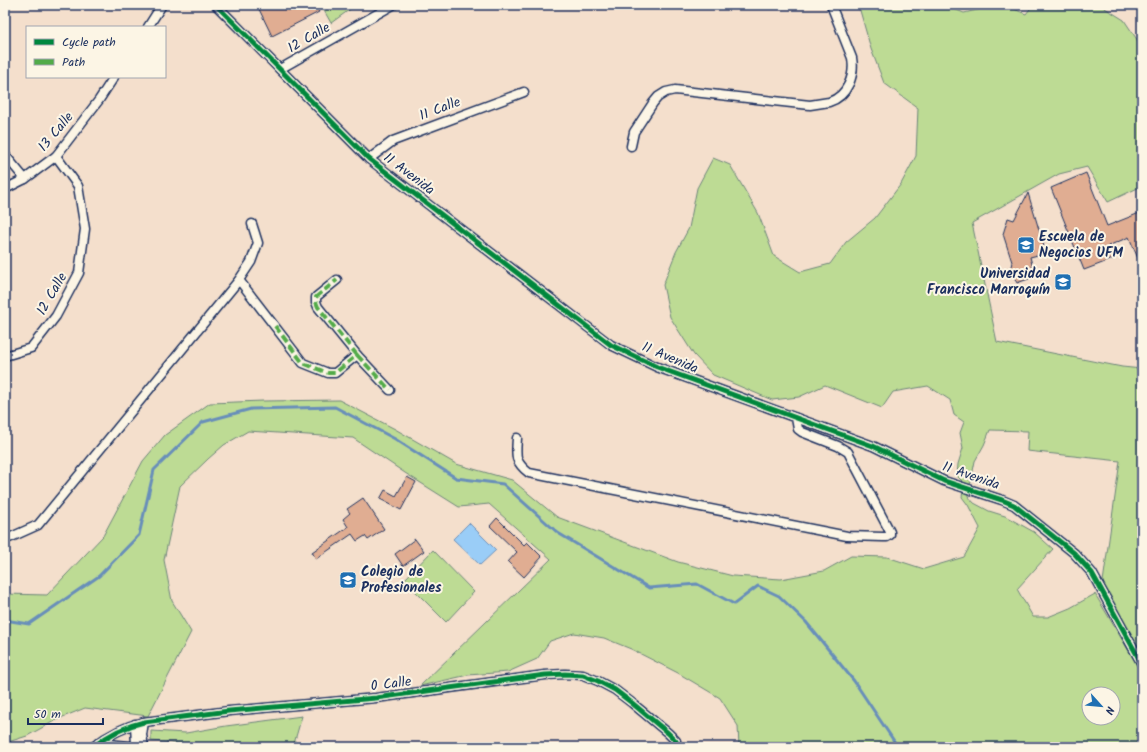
<svg xmlns="http://www.w3.org/2000/svg" width="1147" height="752" viewBox="0 0 1147 752" font-family="Kalam,sans-serif">
	<style>
		.green { fill: #bddb94; stroke: #6c8579; fill-rule: evenodd }
		.water { fill: #9acdf7; stroke: #678eba }
		.lines { fill: none; stroke-linecap: round; stroke-linejoin: round }
		.stream { stroke: #678eba; stroke-width: 3 }
		.building { fill: #e0ad92; stroke: #1b2f5e }
		.street-casing { stroke: #1b2f5e; stroke-width: 11 }
		.street { stroke: #fcf5e5; stroke-width: 8 }
		.quiet { stroke: #52ab49; stroke-width: 4; stroke-dasharray: 8 4; stroke-linecap: butt }
		.cycleway-casing { stroke: #fcf5e5; stroke-width: 8 }
		.cycleway { stroke: #00873e; stroke-width: 5 }
		.labels { text-anchor: middle; dominant-baseline: central; stroke-width: 4; stroke-linejoin: round; paint-order: stroke }
		.street-label { font-size: 14px; fill: #1b2f5e; stroke: #fcf5e5 }
		.poi-label { font-size: 14px; font-weight: bold; fill: #1b2f5e; stroke: #fcf5e5; text-anchor: start }
	</style>
	<rect width="100%" height="100%" fill="#f4dfcc"/>
	<filter id="ink" filterUnits="userSpaceOnUse"><feTurbulence type="fractalNoise" baseFrequency=".025" numOctaves="2"/><feDisplacementMap in="SourceGraphic" scale="8" xChannelSelector="R" yChannelSelector="G"/><feConvolveMatrix kernelMatrix="1 2 1 2 8 2 1 2 1" color-interpolation-filters="sRGB"/></filter>
	<g filter="url(#ink)">
		<g class="green">
			<path d="M321,5h35l-25,18z"/>
			<path d="M861,5h83l20,8 35,-8h5l22,9 7,-9h67l24,15 18,27v139l-34,16 -21,-35 -28,7 -87,49 25,119 125,25 20,2v283l-40,-63 18,-128 -93,-10 1,-20 -38,-1 -6,15 -9,16 -7,35 6,7 15,8 16,5 29,16 19,17 -36,40 16,28h15l22,-9 25,-14 47,79v74h-403l-1,-21 -18,-28 -42,-25 -47,-24 -27,-11 -30,-5 -24,8 -13,18 -29,13 -40,3 -48,11 131,-127 -62,-55 -30,3 -54,-34 -52,-35 -105,-7 -24,14 -16,14 -28,27 -16,74 8,41 19,31 -43,84 -63,-8 -27,11 -31,17 -22,7v-149l42,1 56,-59 40,-75 22,-26 45,-32 53,-2 76,-1 56,29 61,35 56,16 45,37 121,45 55,14 48,3 43,-8 27,-15 36,1 37,12 40,-12 16,-29 -12,-23 -6,-8 2,-14 -7,-7 1,-12 5,-16 -3,-15 4,-11 -10,-7 -4,-15 -22,-14 -35,6 -11,16 -57,-23 -26,12 -27,3 -59,-25 -19,-20 -24,-38 -7,-32 13,-33 13,-24 8,-40 16,-30 17,7 28,48 16,43 26,16 30,-8 16,-22 29,-24 26,-34 15,-28 2,-48 -34,-25 -13,-34 -12,-42zM1089,694h24v24h-24z"/>
			<path d="M433,550l41,42 -28,30 -42,-42z"/>
			<path d="M302,716l-9,31h-72l-70,-6v-10l35,2 40,-7z"/>
		</g>
		<path class="water" d="M469,523l27,27 -16,15 -27,-26z"/>
		<g class="lines">
			<path class="stream" d="M5,620l24,4 70,-48 40,-41 15,-65 49,-48 48,-13 84,-2 60,32 61,39 47,6 55,49 91,55 48,-4 37,20 24,-18 21,10 27,26 48,59 40,60 1,6"/>
		</g>
		<g class="building">
			<path d="M257,5h58l4,7 -47,24z"/>
			<path d="M1086,173l21,53 35,-14v56l-13,-31 -21,9 5,13 -29,11 -33,-82z"/>
			<path d="M1028,193l18,60 -16,4 3,11 1,9 -17,6 -7,-12 2,-9 -9,-28 5,-16 6,2z"/>
			<path d="M407,477l9,5 -15,28 -21,-11 5,-9 11,6z"/>
			<path d="M363,498l21,31 -16,11 -3,-4 -8,5 -5,-7 -36,25 -4,-7 36,-25 -5,-8 7,-6 -3,-4z"/>
			<path d="M497,518l27,27 3,-3 15,15 -18,20 -16,-15 9,-10 -27,-26z"/>
			<path d="M415,539l9,12 -21,15 -8,-12z"/>
		</g>
		<g class="lines">
			<g class="street-casing">
				<g id="street">
					<path d="M216,5l153,154 242,186 46,22 216,79 71,35 58,19 12,5 60,48 18,20 50,91"/>
					<path d="M148,27l14,-22"/>
					<path d="M280,69l113,-64"/>
					<path d="M631,146l3,-14 19,-29 5,-6 8,-5 9,-2 135,15c6,-1 13,-2 19,-3 19,-6 26,-27 23,-44l-21,-53"/>
					<path d="M5,155l20,24"/>
					<path d="M369,159l24,-18 131,-49"/>
					<path d="M5,189l20,-10 31,-23 43,-56 15,-23"/>
					<path d="M239,280l64,83 25,10h7l22,-18 -39,-48 -2,-5v-5l21,-17"/>
					<path d="M357,355l33,35"/>
					<path d="M5,356l26,-8 25,-32 23,-43 6,-44 -7,-43 -22,-30"/>
					<path d="M517,438c-1,18 -3,23 12,35l318,63 36,1h4l3,-2v-3l-2,-4 -40,-76 -10,-6 -36,-14 -4,-3 -2,-11"/>
					<path d="M5,538h4l29,-13 201,-245 12,-18 7,-19 -6,-19"/>
					<path d="M144,722l-2,13 2,12"/>
					<path d="M135,724l1,22"/>
					<path d="M98,743l41,4"/>
					<path d="M93,747c15,-12 33,-21 51,-25l85,-11 147,-13 169,-23 20,-1 18,1 15,6 17,9 17,13 36,30 8,8v6"/>
				</g>
			</g>
			<use href="#street" class="street"/>
			<g class="quiet">
				<path d="M275,326l28,37 25,10h7l22,-18 -39,-48 -2,-5v-5l21,-17"/>
				<path d="M357,355l33,35"/>
			</g>
			<g class="cycleway-casing">
				<g id="cycleway">
					<path d="M216,5l153,154 242,186 46,22 216,79 71,35 58,19 12,5 60,48 18,20 50,91"/>
					<path d="M93,747c15,-12 33,-21 51,-25l85,-11 147,-13 169,-23 20,-1 18,1 15,6 17,9 17,13 36,30 8,8v6"/>
				</g>
			</g>
			<use href="#cycleway" class="cycleway"/>
		</g>
	</g>
	<defs>
		<g id="university-square" transform="scale(0.9)"><rect x="-9" y="-9" width="18" height="18" rx="4" fill="#1f6fb2" stroke="#fcf5e5"/><path d="M0-5L7-2L0 1L-7-2ZM-4 1L0 2.5L4 1V4Q0 6-4 4Z" fill="#fff"/></g>
	</defs>
	<g fill-rule="evenodd">
		<use href="#university-square" x="1026" y="245"/>
		<use href="#university-square" x="1063" y="282"/>
		<use href="#university-square" x="348" y="580"/>
	</g>
	<g class="labels">
		<g class="street-label">
			<text transform="translate(309 38) rotate(-30)">12 Calle</text>
			<text transform="translate(440 109) rotate(-21)">11 Calle</text>
			<text transform="translate(56 132) rotate(-50)">13 Calle</text>
			<text transform="translate(409 174) rotate(37)">11 Avenida</text>
			<text transform="translate(52 294) rotate(-60)">12 Calle</text>
			<text transform="translate(670 358) rotate(23)">11 Avenida</text>
			<text transform="translate(971 476) rotate(19)">11 Avenida</text>
			<text transform="translate(391 684) rotate(-7)">0 Calle</text>
		</g>
		<g class="poi-label">
			<text x="1039" y="237">Escuela de<tspan x="1039" dy="16">Negocios UFM</tspan></text>
			<text x="1050" y="274" text-anchor="end">Universidad<tspan x="1050" dy="16">Francisco Marroquín</tspan></text>
			<text x="361" y="572">Colegio de<tspan x="361" dy="16">Profesionales</tspan></text>
		</g>
	</g>
	<rect width="1147" height="752" fill="none" stroke="#fcf5e5" stroke-width="20"/>
	<rect x="10" y="10" width="1127" height="732" fill="none" stroke="#1b2f5e" stroke-width="1.5" filter="url(#ink)"/>
	<rect x="26" y="26" width="140" height="52" fill="#fcf5e5" stroke="#a2a6af"/>
	<rect x="34" y="39" width="20" height="6" fill="#00873e" stroke="#a2a6af"/>
	<text x="62" y="46" font-size="12" fill="#1b2f5e">Cycle path</text>
	<rect x="34" y="59" width="20" height="6" fill="#52ab49" stroke="#a2a6af"/>
	<text x="62" y="66" font-size="12" fill="#1b2f5e">Path</text>
	<g transform="translate(1101 706) rotate(117)"><circle r="19" fill="#fcf5e5" stroke="#a2a6af"/>
	<path d="M0-3L7 15L0 10L-7 15Z" fill="#1f6fb2"/>
	<text y="-6" font-size="11" font-weight="bold" text-anchor="middle" fill="#1b2f5e">N</text>
	</g>
	<path d="M28 718v6h75v-6" fill="none" stroke="#1b2f5e" stroke-width="2"/>
	<text x="34" y="718" font-size="12" fill="#1b2f5e" stroke="#fcf5e5" stroke-width="3" paint-order="stroke">50 m</text>
</svg>
